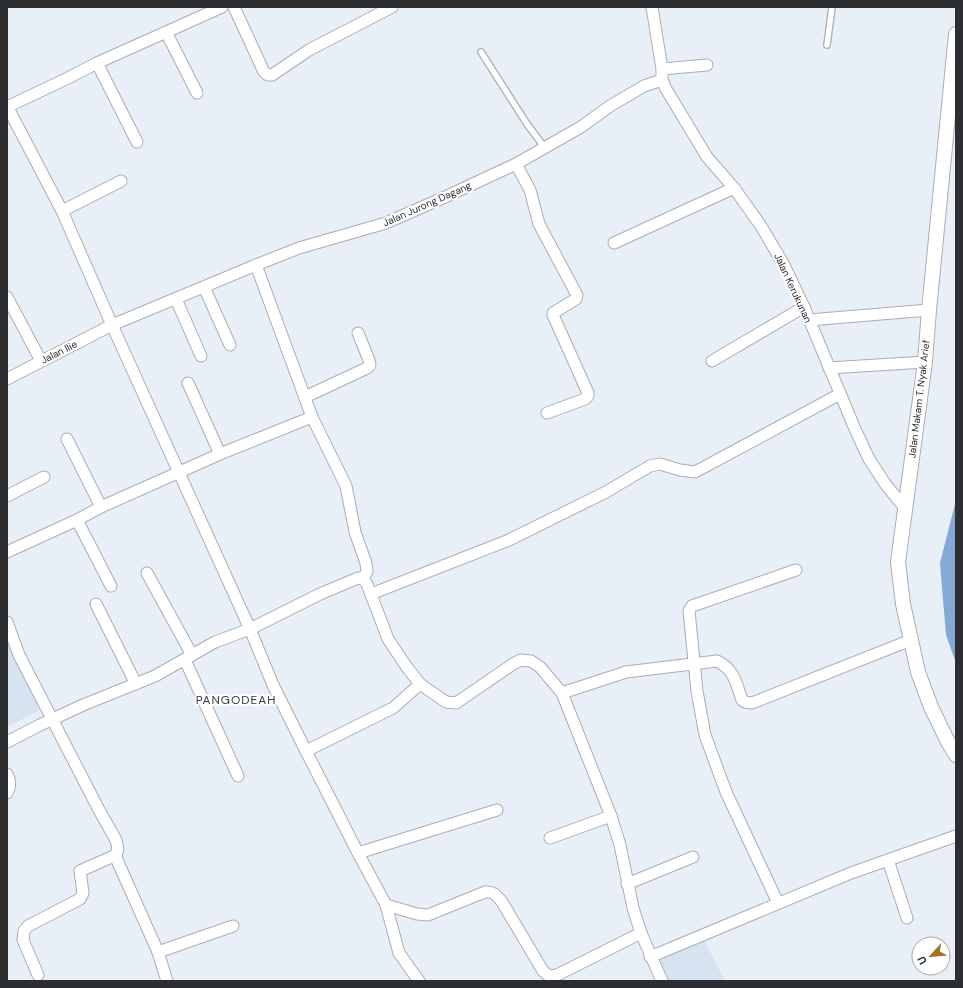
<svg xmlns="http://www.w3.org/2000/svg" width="963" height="988" viewBox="0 0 963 988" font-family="'DM Sans',sans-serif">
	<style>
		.built { fill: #d8e3f2 }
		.water { fill: #85a8d7 }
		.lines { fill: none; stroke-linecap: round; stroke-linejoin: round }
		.service-casing { stroke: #a8aeb6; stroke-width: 8 }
		.minor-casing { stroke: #a8aeb6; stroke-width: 13 }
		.tertiary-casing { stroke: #a8aeb6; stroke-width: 16 }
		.service { stroke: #fff; stroke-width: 5.5 }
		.minor { stroke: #fff; stroke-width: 11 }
		.tertiary { stroke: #fff; stroke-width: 14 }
		.labels { text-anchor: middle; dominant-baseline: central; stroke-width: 4; stroke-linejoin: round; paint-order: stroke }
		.street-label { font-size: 10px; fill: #2c2e32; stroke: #fff }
		.quarter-label { font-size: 12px; letter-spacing: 1px; fill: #32373d; stroke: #fff }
	</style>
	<rect width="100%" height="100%" fill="#e8eff7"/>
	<g class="built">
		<path d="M7,639l35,70 -35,18z"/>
		<path d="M700,932l25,49h-58l-13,-25z"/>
	</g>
	<path class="water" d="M956,500v163l-10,-28 -6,-72z"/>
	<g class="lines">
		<g class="service-casing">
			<g id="service">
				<path d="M827,45l5,-38"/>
				<path d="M481,52l46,72 18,24"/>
			</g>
		</g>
		<g class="minor-casing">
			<g id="minor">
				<path d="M234,7l30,65 4,3h4l37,-25 83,-43"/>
				<path d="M652,7l10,62v11l4,9 41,68 27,31 27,38 23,39 20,42 51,122 14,30 17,26 19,23"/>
				<path d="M166,32l31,61"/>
				<path d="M97,63l40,79"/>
				<path d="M662,69l45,-4"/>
				<path d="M7,106l55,105 50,114 138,304 23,56 33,66 87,-43 27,-24"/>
				<path d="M7,107l61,-29 29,-15 125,-56"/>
				<path d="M516,164l14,26 9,34 38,71 -1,4 -23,14v2l35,78v3l-3,3 -38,14"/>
				<path d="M62,211l59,-30"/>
				<path d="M614,243l120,-55"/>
				<path d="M256,265l56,152 34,69 9,46 11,31 1,8 -4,8"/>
				<path d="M204,287l26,58"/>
				<path d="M7,297l34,64"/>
				<path d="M176,299l25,57"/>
				<path d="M809,320l120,-10"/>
				<path d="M712,361l92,-54"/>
				<path d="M829,368l96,-6"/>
				<path d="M7,379l105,-54 144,-60 43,-17 87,-25 59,-26 71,-33 65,-37 29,-21 34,-20 18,-6"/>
				<path d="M305,397l62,-29 3,-3 -1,-5 -11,-27"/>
				<path d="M67,439l34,68"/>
				<path d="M220,454l92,-37"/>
				<path d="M7,496l37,-19"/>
				<path d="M7,552l70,-32"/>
				<path d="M147,573l45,82"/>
				<path d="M111,586l-34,-66 24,-13 119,-53 -32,-71"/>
				<path d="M371,594l138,-54 97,-48 44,-26 10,-2 20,6 15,2 145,-78"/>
				<path d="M96,604l40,80"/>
				<path d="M7,622l12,33 80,155 17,30 2,9 -2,6 1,5 41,92 9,29"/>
				<path d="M185,660l53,116"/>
				<path d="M562,693l64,-21 91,-11c17,8 19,22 25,39l3,2 7,1 159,-63"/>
				<path d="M7,742l33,-17 43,-20 72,-29 60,-34 35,-13 70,-35 38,-16 5,1 4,5 21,55 18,27 14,18 26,18 10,1 57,-39 8,-4 10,1 9,6 22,26 49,123 9,29 13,63 8,25 21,48"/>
				<path d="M306,751l52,102 28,52 13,48 20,28"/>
				<path d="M7,774c4,7 4,12 0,19"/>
				<path d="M550,838l61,-22"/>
				<path d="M358,853l139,-43"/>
				<path d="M888,860l19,58"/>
				<path d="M627,884l66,-27"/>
				<path d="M778,903l-52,-111 -21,-57 -8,-44 -8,-80 3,-5 104,-36"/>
				<path d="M386,905l31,9 11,1 57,-23c9,-1 12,4 17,10l41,69 6,5 8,-1 84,-42"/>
				<path d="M158,952l75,-26"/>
				<path d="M650,957l201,-84 105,-37"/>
				<path d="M38,975l-15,-35 1,-9 4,-5 52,-27 3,-6 -3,-22 36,-16"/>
			</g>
		</g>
		<g class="tertiary-casing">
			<path id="tertiary" d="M956,34l-27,276 -4,52 -27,200 5,42 15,68 13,35 17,35 8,13"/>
		</g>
		<use href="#service" class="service"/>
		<use href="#minor" class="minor"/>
		<use href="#tertiary" class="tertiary"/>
	</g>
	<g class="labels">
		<g class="street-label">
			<text transform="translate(427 204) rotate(-24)">Jalan Jurong Dagang</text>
			<text transform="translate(793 288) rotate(65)">Jalan Kerukunan</text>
			<text transform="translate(59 352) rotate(-27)">Jalan Ilie</text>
			<text transform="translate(919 399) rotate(-83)">Jalan Makam T. Nyak Arief</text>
		</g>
		<g class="quarter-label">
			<text x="236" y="700">PANGODEAH</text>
		</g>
	</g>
	<rect width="963" height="988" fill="none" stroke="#2c2e32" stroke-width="16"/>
	<g transform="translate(931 956) rotate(243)"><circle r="19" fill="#ffffff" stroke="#ababad"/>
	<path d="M0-3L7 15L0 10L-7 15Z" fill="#a17326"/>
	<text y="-6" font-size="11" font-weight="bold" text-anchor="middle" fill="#2c2e32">U</text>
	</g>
</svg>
